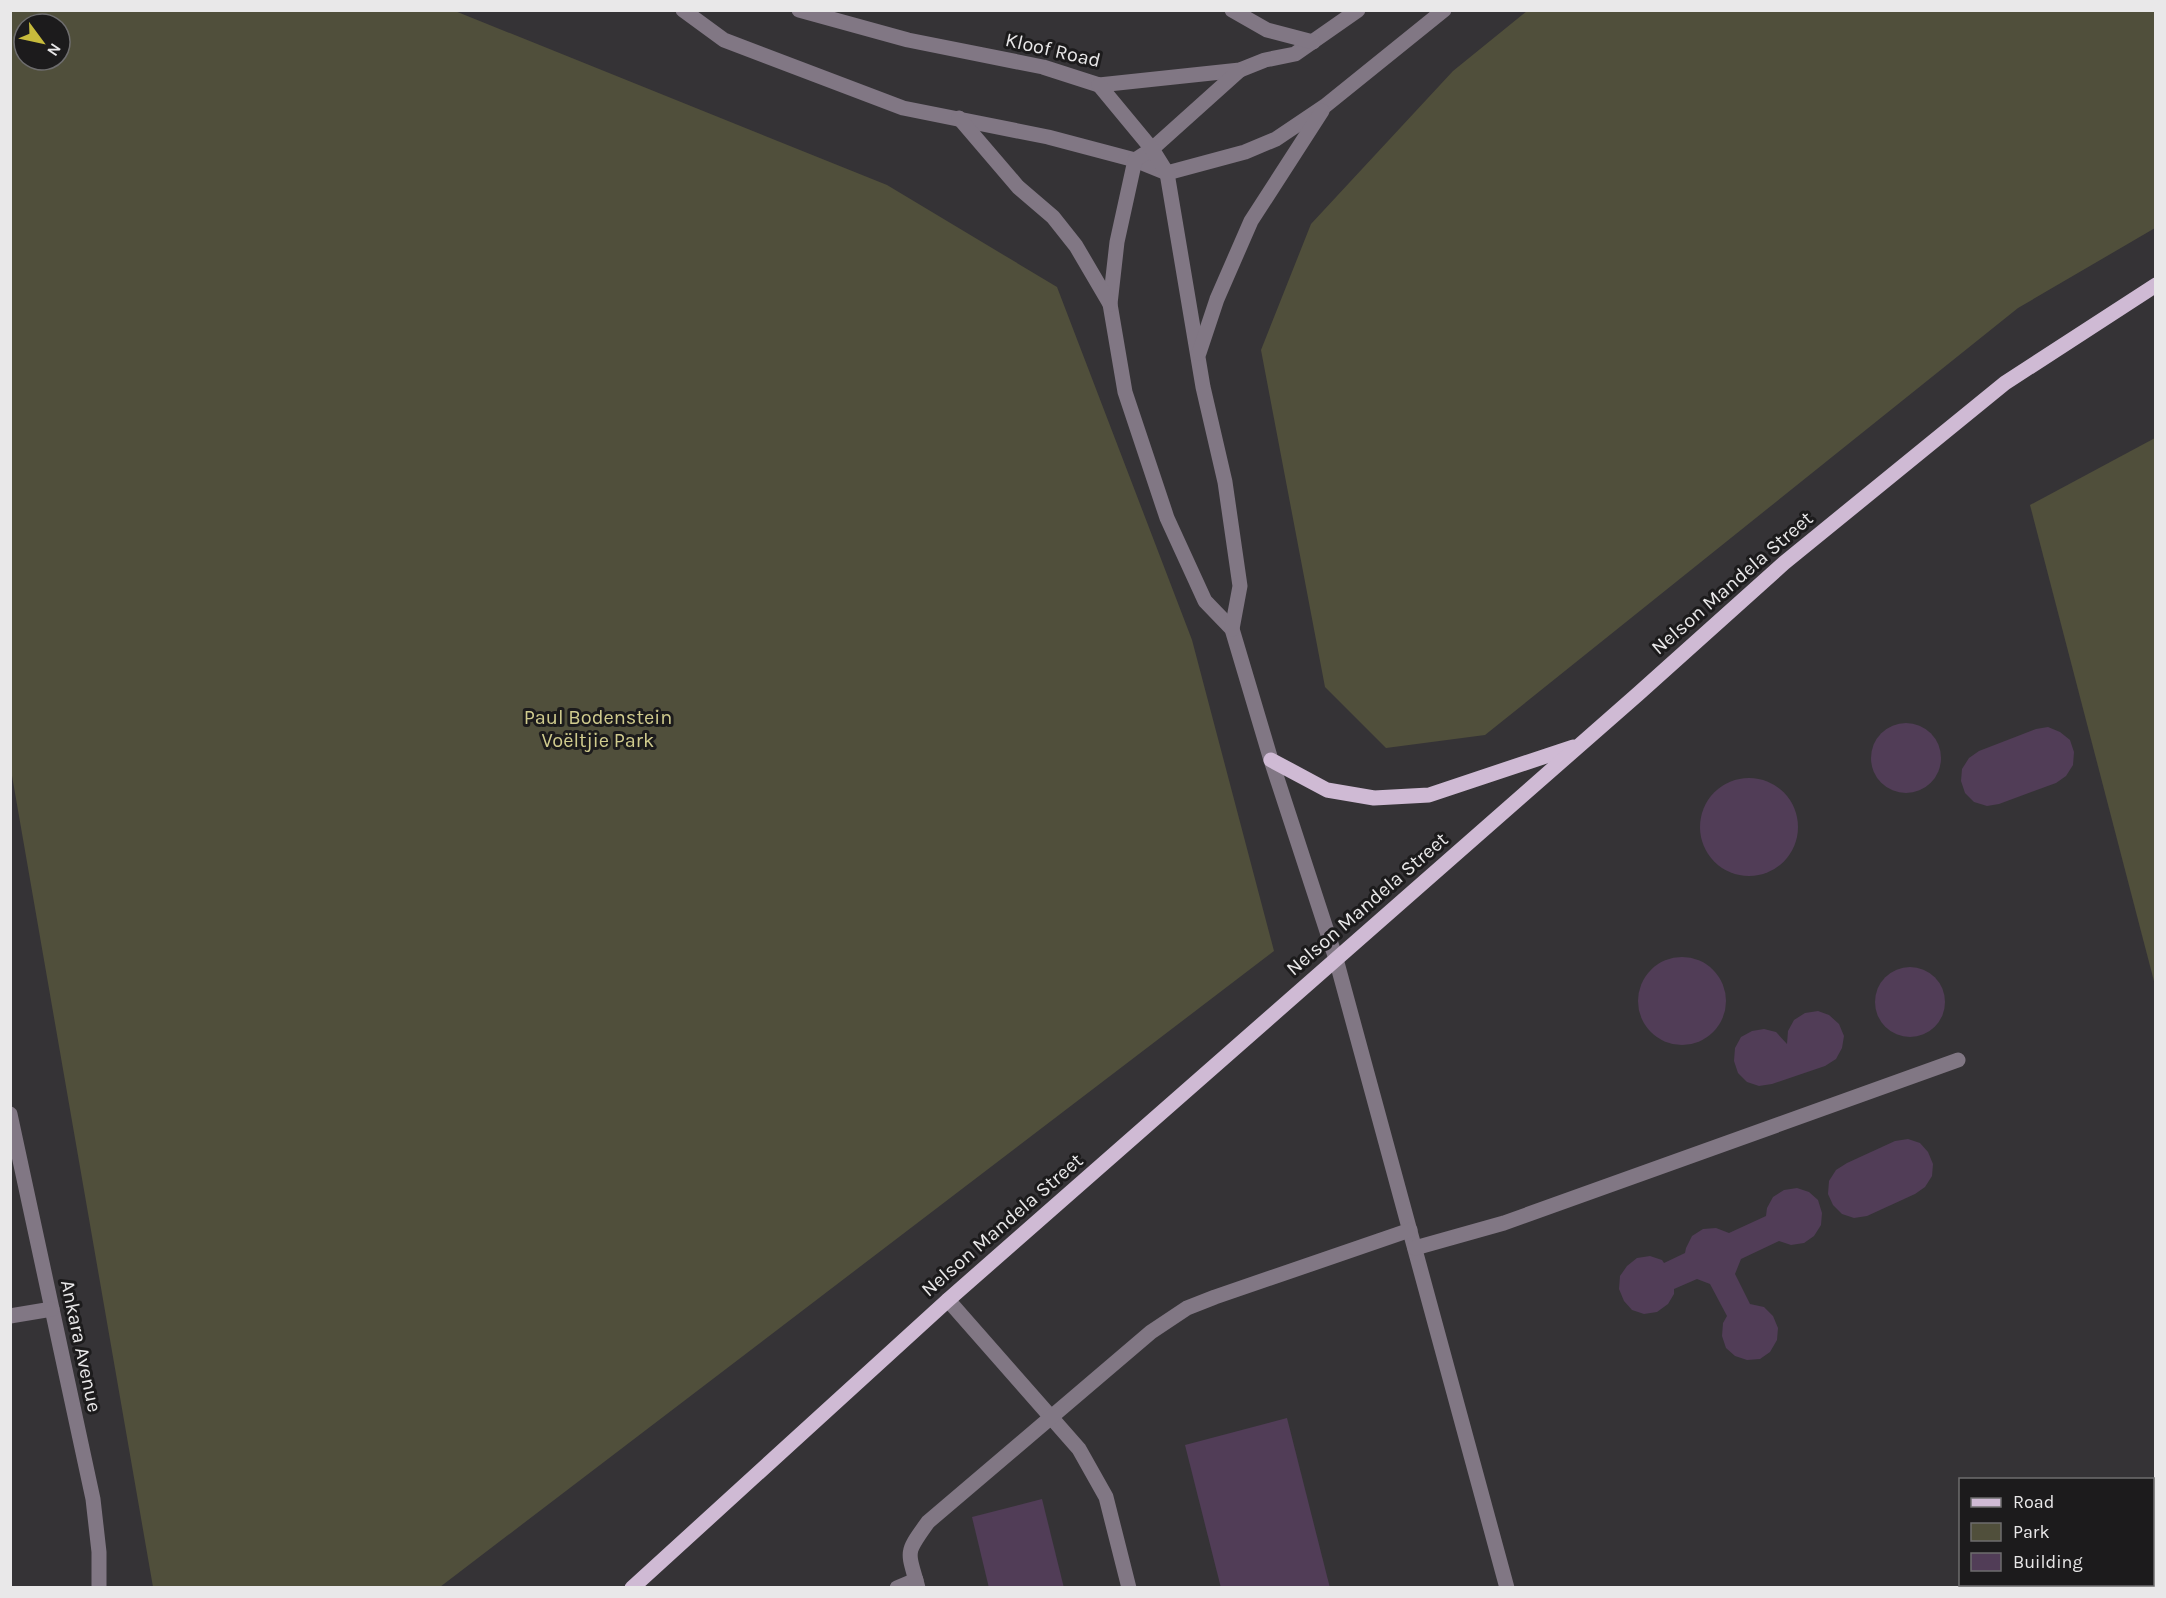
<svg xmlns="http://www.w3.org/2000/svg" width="2166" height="1598" viewBox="0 0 2166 1598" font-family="Karla,sans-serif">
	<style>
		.green { fill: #504f3b; fill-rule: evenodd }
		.building { fill: #513d57 }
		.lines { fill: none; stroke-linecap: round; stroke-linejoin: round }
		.minor { stroke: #817784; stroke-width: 15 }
		.major { stroke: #cfbad4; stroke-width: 15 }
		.labels { text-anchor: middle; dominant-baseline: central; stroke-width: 6; stroke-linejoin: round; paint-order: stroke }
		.street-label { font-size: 20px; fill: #e9e8e9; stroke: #1c1b1c }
		.park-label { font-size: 20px; fill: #d1cc8e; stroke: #1c1b1c }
	</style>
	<rect width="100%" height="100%" fill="#353336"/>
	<g class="green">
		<path d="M10,11h445l432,174 170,102 135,353 82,311 -834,636h-287l-142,-817zM24,24h36v36h-36z"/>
		<path d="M1527,11h628v217l-137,80 -533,427 -99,13 -61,-61 -64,-337 50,-126 142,-153z"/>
		<path d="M2155,438v547l-125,-480z"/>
	</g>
	<g class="building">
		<circle cx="1906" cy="758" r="35"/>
		<path d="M2048,727l12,5 10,8 4,12 -1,13 -7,11 -10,7 -57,21 -12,2 -13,-4 -9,-9 -4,-12 1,-12 7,-11 10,-7 57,-22z"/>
		<circle cx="1749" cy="827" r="49"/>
		<circle cx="1682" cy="1001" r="44"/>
		<circle cx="1910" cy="1002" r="35"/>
		<path d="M1818,1011l11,4 10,9 5,12 -2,12 -6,11 -11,7 -53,18 -13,2 -12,-4 -9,-9 -4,-12 1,-13 6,-11 11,-6 12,-2 12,3 11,12 1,-13 6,-11 11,-7z"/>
		<path d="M1908,1139l12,4 8,9 5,12 -1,12 -7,11 -10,7 -48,22 -13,2 -12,-4 -9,-9 -5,-11 1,-13 7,-11 11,-7 48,-22z"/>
		<path d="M1797,1188l12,4 9,8 4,13 -1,12 -7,11 -10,7 -13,2 -12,-4 -38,18 -6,15 15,30 14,3 9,9 5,12 -1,12 -7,12 -10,7 -13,1 -12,-4 -9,-8 -4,-12 1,-13 4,-7 -17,-32 -13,-5 -23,10v5l-6,10 -11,8 -13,2 -12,-4 -8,-9 -5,-12 1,-13 7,-10 10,-8 13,-2 12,4 2,3 21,-10 1,-5 6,-12 11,-7 13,-1 13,5 37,-17 1,-8 6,-11 11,-7z"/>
		<path d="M1287,1418l43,170h-109l-36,-143z"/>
		<path d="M1042,1499l22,89h-75l-17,-71z"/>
	</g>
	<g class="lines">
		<g class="minor">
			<path d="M683,10l41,30 179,68 145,29 87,23 32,13 78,-21 31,-13 49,-33 119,-96"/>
			<path d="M799,10l109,30 135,27 56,18 141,-15 25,-10 30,-6 63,-44"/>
			<path d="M1232,10l35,20 46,12"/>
			<path d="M1240,70l-88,79 -17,11 -18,82 -7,62 15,88 42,126 38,83 27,28 39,131 65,199 171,629"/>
			<path d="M1099,85l53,64 15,24 36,214 22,95 15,104 -8,43"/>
			<path d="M959,118l59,69 35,30 23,29 34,58"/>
			<path d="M1199,353l18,-54 34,-78 71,-110"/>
			<path d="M10,1114l83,385 6,53v36"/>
			<path d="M1415,1248l89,-25 454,-163"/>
			<path d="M948,1300l131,149 27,48 23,91"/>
			<path d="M10,1316l42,-7"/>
			<path d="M897,1588l19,-8"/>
			<path d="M918,1588c-10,-38 -14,-33 10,-66l223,-190 36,-24 28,-11 195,-67"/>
		</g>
		<g class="major">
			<path d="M1271,760l56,30 47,8 55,-3 144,-48"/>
			<path d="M2152,1554h4"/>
			<path d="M632,1588l316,-288 690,-606 146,-131 221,-180 151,-98"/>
			<path d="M2030,1588l12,-4"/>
		</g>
	</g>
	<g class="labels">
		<g class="street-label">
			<text transform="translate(1053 50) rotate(13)">Kloof Road</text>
			<text transform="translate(1732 583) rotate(-41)">Nelson Mandela Street</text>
			<text transform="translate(1367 904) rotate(-41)">Nelson Mandela Street</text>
			<text transform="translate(1002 1225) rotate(-41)">Nelson Mandela Street</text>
			<text transform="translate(81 1346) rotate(78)">Ankara Avenue</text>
		</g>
		<g class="park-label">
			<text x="598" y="717">Paul Bodenstein<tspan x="598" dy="23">Voëltjie Park</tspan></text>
		</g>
	</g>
	<rect width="2166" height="1598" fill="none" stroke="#e9e8e9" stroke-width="24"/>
	<rect x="1959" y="1478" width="195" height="108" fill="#1c1b1c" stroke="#6e6d6e" stroke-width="1.5"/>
	<rect x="1971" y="1498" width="30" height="9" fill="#cfbad4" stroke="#6e6d6e" stroke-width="1.5"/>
	<text x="2013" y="1508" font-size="18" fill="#e9e8e9">Road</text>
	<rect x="1971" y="1523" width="30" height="18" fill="#504f3b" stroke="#6e6d6e" stroke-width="1.5"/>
	<text x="2013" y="1538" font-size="18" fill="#e9e8e9">Park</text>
	<rect x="1971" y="1553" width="30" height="18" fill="#513d57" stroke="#6e6d6e" stroke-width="1.5"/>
	<text x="2013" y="1568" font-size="18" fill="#e9e8e9">Building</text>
	<g transform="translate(42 42) rotate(123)"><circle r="28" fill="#1c1b1c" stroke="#6e6d6e" stroke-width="1.5"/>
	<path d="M0-4.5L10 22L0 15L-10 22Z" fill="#c7bb3c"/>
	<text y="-9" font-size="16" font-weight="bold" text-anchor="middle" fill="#e9e8e9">N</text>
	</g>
</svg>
